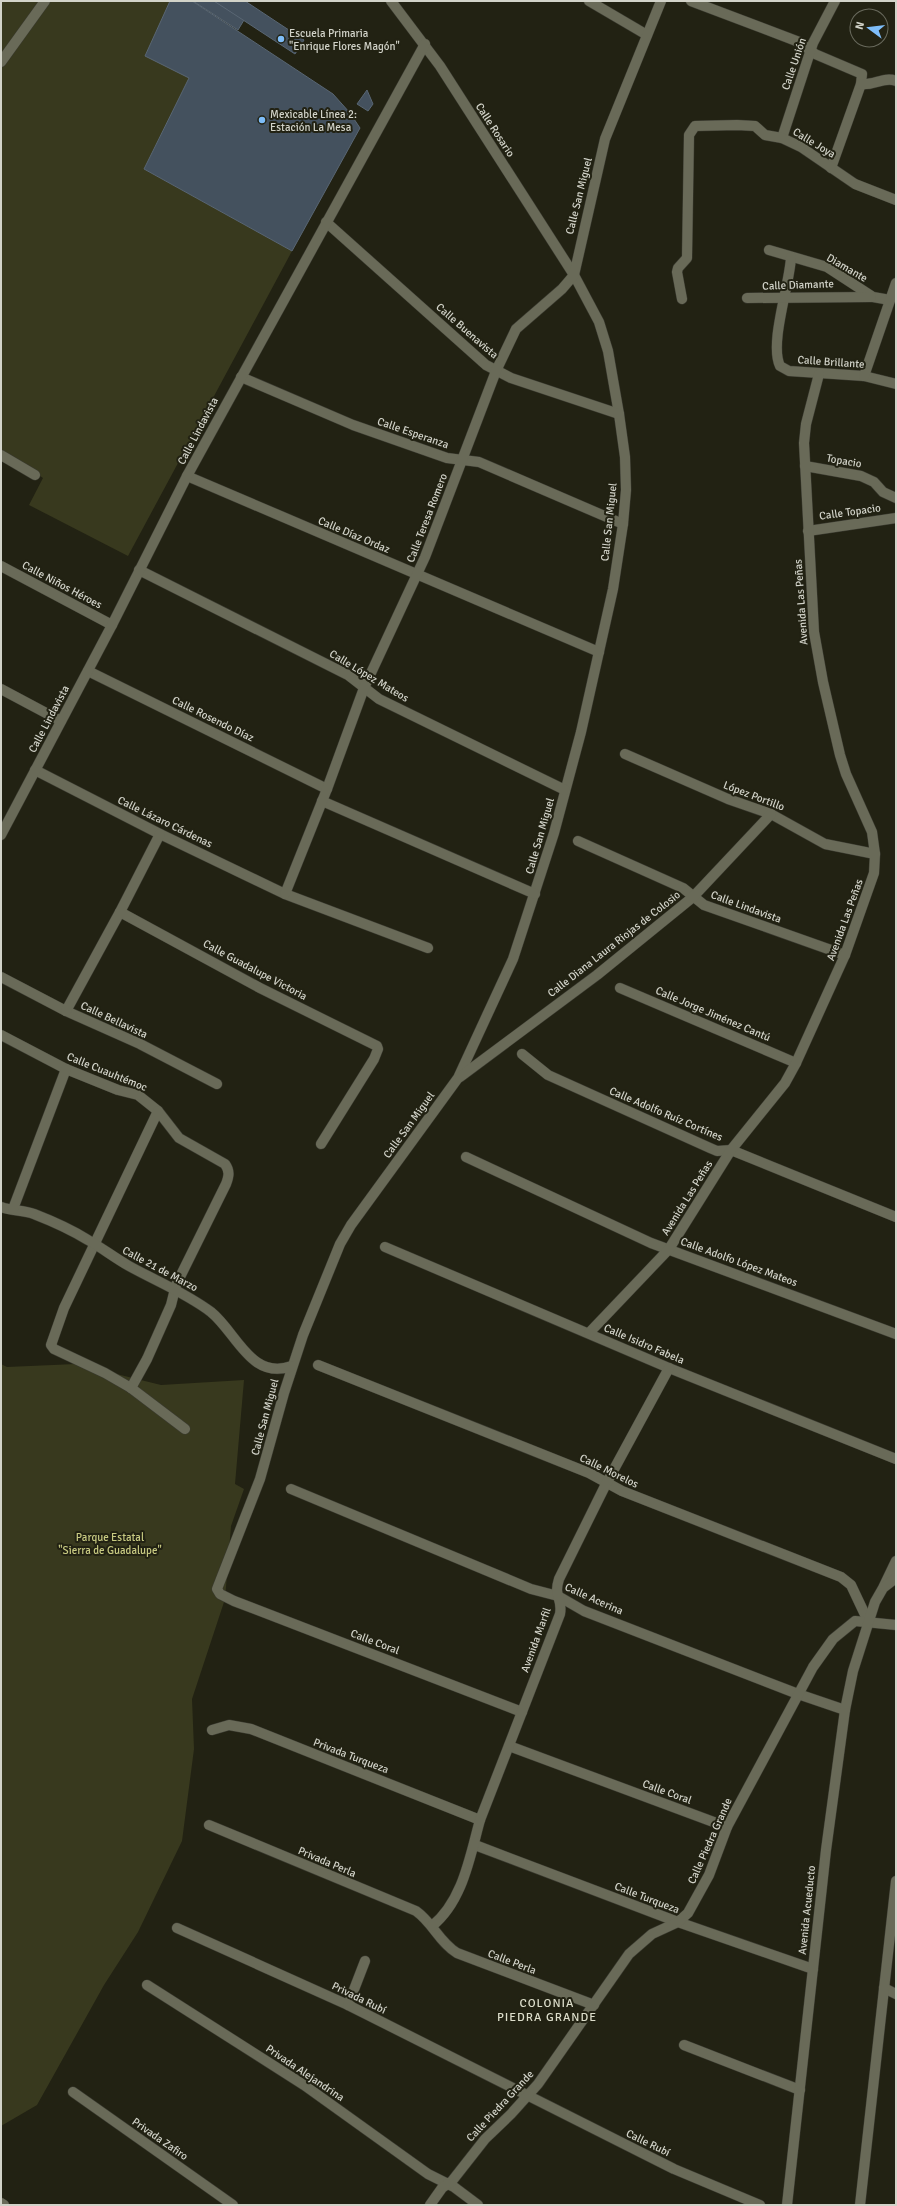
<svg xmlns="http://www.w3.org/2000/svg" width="897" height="2206" viewBox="0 0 897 2206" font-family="Signika,sans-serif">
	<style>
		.green { fill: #38391e }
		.building { fill: #44515e; stroke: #596673 }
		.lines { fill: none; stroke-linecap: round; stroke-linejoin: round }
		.minor-casing { stroke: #3b3b31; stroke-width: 11 }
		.minor { stroke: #696a58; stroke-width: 10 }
		.poi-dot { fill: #7ebdf9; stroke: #222213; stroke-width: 1.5 }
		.labels { text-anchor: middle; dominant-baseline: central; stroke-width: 4; stroke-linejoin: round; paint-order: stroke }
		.poi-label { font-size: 11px; fill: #d2d3c9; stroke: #222213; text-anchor: start }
		.street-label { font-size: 11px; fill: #d2d3c9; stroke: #222213 }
		.park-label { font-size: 11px; fill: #c8ca82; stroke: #222213 }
		.neighbourhood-label { font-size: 12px; letter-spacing: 1px; fill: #dddecb; stroke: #222213 }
	</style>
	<rect width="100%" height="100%" fill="#222213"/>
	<g class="green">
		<path d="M1,1h169l19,77 -45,91 148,82 -164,305 -99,-51 14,-27 -42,-28z"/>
		<path d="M1,1364l6,3 69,-3 85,21 83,-5 -9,104 9,5 -13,37 -6,73 -33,100 2,50 -12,92 -44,91 -34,53 -67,120 -36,21z"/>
	</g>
	<g class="building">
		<path d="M170,1h22l141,93 17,19 10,15 -68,123 -148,-82 45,-91 -44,-22z"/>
		<path d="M193,1h21l30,19 -6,10z"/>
		<path d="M214,1h31l59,39 -9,14z"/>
		<path d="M367,90l6,14 -5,7 -11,-7z"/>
	</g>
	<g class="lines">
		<g class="minor-casing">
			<g id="minor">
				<path d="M391,1l49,65 134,209 25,47 9,29 11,63 6,43 1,33 -3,34 -10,65 -32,143 -27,101 -41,126 -55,119 -107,147 -11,19 -37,91 -19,58 -24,86 -43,110 3,5 14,7 288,111"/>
				<path d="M589,1l58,34"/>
				<path d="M691,1l108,41 16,12 47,20 -1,10 -30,84"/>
				<path d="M1,62l44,-61"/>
				<path d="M861,84c12,2 24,-8 35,-3"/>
				<path d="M782,138l31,-95 22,-42"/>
				<path d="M326,222l160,143 25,13 108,36"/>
				<path d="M769,250l58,17 46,30 17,3"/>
				<path d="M791,257c-1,27 -22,86 -11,109l9,5 75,5 32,8"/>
				<path d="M747,298l124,-1"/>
				<path d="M682,299l-5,-27 1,-4 9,-10 2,-123 6,-9 42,-1 18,1 10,9 17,3 19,9 54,37 41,16"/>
				<path d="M864,376l32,-93"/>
				<path d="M241,377l112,48 94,33 32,4 144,62"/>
				<path d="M1,455l34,20"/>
				<path d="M805,466l56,10 13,6 9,10 13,6"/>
				<path d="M187,476l412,176"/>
				<path d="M808,531l88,-13"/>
				<path d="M1,566l111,59"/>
				<path d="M139,570l209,105 31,24 186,91"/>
				<path d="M88,671l239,118"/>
				<path d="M1,689l60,32"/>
				<path d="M625,754l103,45 43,15 54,30 50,10"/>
				<path d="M35,770l125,64 125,60 143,54"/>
				<path d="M322,801l213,93"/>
				<path d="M1,835l111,-210 75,-149 238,-432"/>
				<path d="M578,841l105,47 21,17 141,50"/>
				<path d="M285,894l42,-105 37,-101 61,-131 71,-186 20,-42 46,-40 12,-14 31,-136 56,-138"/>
				<path d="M120,912l140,76 117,58 1,3 -4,10 -53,85"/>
				<path d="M1,977l65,34 74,33 77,40"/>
				<path d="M620,988l176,75"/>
				<path d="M66,1011l54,-99 40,-78"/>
				<path d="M1,1035l65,34 52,21 20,5 20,16 21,27 46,26c5,7 4,12 1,20l-50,101 -5,20 -24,54 -16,29"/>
				<path d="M522,1054l26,21 162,73 7,3 14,-1 165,67"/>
				<path d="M460,1077l137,-102 96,-78 78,-83"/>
				<path d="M158,1111l-94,197 -13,37 3,4 51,24 26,15 54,41"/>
				<path d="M466,1157l185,86 245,91"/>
				<path d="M1,1207c11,4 22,3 33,7 18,7 38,16 54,26 14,8 27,18 41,26 27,15 57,27 82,46 26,21 40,69 81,54"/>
				<path d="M13,1209l53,-140"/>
				<path d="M385,1247l284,121 227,91"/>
				<path d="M589,1333l80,-84 62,-99 54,-67 11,-20 49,-108 29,-82 1,-19 -3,-22 -26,-58 -6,-19 -17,-73 -9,-50 -10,-189 2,-19 13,-50"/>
				<path d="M318,1365l271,108 33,18 219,86 10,8 17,36"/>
				<path d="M291,1489l240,100 27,7 26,15 214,83 47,16"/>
				<path d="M884,1586l12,-25"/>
				<path d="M212,1730l17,-5 22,4 229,91"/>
				<path d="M509,1746l218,81"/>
				<path d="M209,1825l207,86c17,12 23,31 41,42l137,52"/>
				<path d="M475,1845l203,77 135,47"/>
				<path d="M432,1926c31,-25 38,-70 48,-106l80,-206c3,-17 -7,-16 -1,-35l47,-95 63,-116"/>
				<path d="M177,1928l171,77 326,164 86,36"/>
				<path d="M147,1985l157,100 124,89 26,13 24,18"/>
				<path d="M884,1988l12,6"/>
				<path d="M348,2005l17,-44"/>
				<path d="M684,2045l116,45"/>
				<path d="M73,2092l160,113"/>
				<path d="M1,2203l3,2"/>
				<path d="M430,2205l12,-17 10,-7 33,-42 26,-25 27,-30 91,-130 23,-20 26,-12 10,-9 21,-38 18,-48 86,-160 20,-28 22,-18 41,4"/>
				<path d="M787,2205l39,-355 19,-140 8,-39 22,-69 8,-14 13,-10"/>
				<path d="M860,2205l36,-324"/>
			</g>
		</g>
		<use href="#minor" class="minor"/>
	</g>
	<g class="poi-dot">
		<circle cx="281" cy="39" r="4"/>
		<circle cx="262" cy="120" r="4"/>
	</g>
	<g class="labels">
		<g class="poi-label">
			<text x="289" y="33">Escuela Primaria<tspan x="289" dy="13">"Enrique Flores Magón"</tspan></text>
			<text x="270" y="114">Mexicable Línea 2:<tspan x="270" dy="13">Estación La Mesa</tspan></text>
		</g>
		<g class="street-label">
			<text transform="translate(794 64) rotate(-71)">Calle Unión</text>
			<text transform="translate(495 130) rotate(57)">Calle Rosario</text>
			<text transform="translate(814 143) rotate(31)">Calle Joya</text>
			<text transform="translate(579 196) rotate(-76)">Calle San Miguel</text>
			<text transform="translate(847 268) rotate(30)">Diamante</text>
			<text transform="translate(798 285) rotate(-2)">Calle Diamante</text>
			<text transform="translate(467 331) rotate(41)">Calle Buenavista</text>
			<text transform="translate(831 362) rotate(4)">Calle Brillante</text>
			<text transform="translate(198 431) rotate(-62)">Calle Lindavista</text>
			<text transform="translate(413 433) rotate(19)">Calle Esperanza</text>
			<text transform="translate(844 461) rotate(10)">Topacio</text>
			<text transform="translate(850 512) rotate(-8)">Calle Topacio</text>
			<text transform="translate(427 518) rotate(-69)">Calle Teresa Romero</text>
			<text transform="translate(609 522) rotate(-84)">Calle San Miguel</text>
			<text transform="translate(354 535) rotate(23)">Calle Díaz Ordaz</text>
			<text transform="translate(62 585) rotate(28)">Calle Niños Héroes</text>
			<text transform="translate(801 602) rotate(-94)">Avenida Las Peñas</text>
			<text transform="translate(369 676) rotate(31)">Calle López Mateos</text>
			<text transform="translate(49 719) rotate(-62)">Calle Lindavista</text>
			<text transform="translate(213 719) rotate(26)">Calle Rosendo Díaz</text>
			<text transform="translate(754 796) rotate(21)">López Portillo</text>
			<text transform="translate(165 822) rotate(26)">Calle Lázaro Cárdenas</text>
			<text transform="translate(540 836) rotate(-74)">Calle San Miguel</text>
			<text transform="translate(746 907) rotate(20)">Calle Lindavista</text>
			<text transform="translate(845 920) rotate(-70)">Avenida Las Peñas</text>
			<text transform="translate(614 944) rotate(-38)">Calle Diana Laura Riojas de Colosio</text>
			<text transform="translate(255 970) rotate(28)">Calle Guadalupe Victoria</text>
			<text transform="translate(713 1014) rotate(23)">Calle Jorge Jiménez Cantú</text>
			<text transform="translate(114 1020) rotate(25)">Calle Bellavista</text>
			<text transform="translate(107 1072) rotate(22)">Calle Cuauhtémoc</text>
			<text transform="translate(666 1114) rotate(23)">Calle Adolfo Ruíz Cortínes</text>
			<text transform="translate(409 1125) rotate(-54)">Calle San Miguel</text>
			<text transform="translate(687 1198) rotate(-58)">Avenida Las Peñas</text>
			<text transform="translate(739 1262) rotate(20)">Calle Adolfo López Mateos</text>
			<text transform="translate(160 1269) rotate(28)">Calle 21 de Marzo</text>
			<text transform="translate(644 1344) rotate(23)">Calle Isidro Fabela</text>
			<text transform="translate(265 1417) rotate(-75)">Calle San Miguel</text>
			<text transform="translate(609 1471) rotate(26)">Calle Morelos</text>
			<text transform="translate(594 1599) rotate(24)">Calle Acerina</text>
			<text transform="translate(536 1640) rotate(-70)">Avenida Marfil</text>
			<text transform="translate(375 1642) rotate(21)">Calle Coral</text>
			<text transform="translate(351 1756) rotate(21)">Privada Turqueza</text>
			<text transform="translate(667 1792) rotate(20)">Calle Coral</text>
			<text transform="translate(710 1841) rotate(-66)">Calle Piedra Grande</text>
			<text transform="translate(327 1862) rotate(23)">Privada Perla</text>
			<text transform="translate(647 1898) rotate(21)">Calle Turqueza</text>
			<text transform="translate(807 1910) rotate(-84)">Avenida Acueducto</text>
			<text transform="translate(512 1962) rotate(21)">Calle Perla</text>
			<text transform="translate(359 1998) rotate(26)">Privada Rubí</text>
			<text transform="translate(305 2073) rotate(34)">Privada Alejandrina</text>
			<text transform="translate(500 2106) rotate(-47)">Calle Piedra Grande</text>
			<text transform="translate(160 2139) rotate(35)">Privada Zafiro</text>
			<text transform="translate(648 2143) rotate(26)">Calle Rubí</text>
		</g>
		<g class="park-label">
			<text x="110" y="1537">Parque Estatal<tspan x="110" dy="13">"Sierra de Guadalupe"</tspan></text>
		</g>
		<g class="neighbourhood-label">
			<text x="547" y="2003">COLONIA<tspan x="547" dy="14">PIEDRA GRANDE</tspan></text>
		</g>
	</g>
	<rect width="897" height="2206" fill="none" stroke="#d2d3c9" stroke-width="4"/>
	<g transform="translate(869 28) rotate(285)"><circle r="19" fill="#222213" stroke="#68695c"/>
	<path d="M0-3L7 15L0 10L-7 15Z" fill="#7ebdf9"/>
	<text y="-6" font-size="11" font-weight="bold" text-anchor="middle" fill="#d2d3c9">N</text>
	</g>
</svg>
